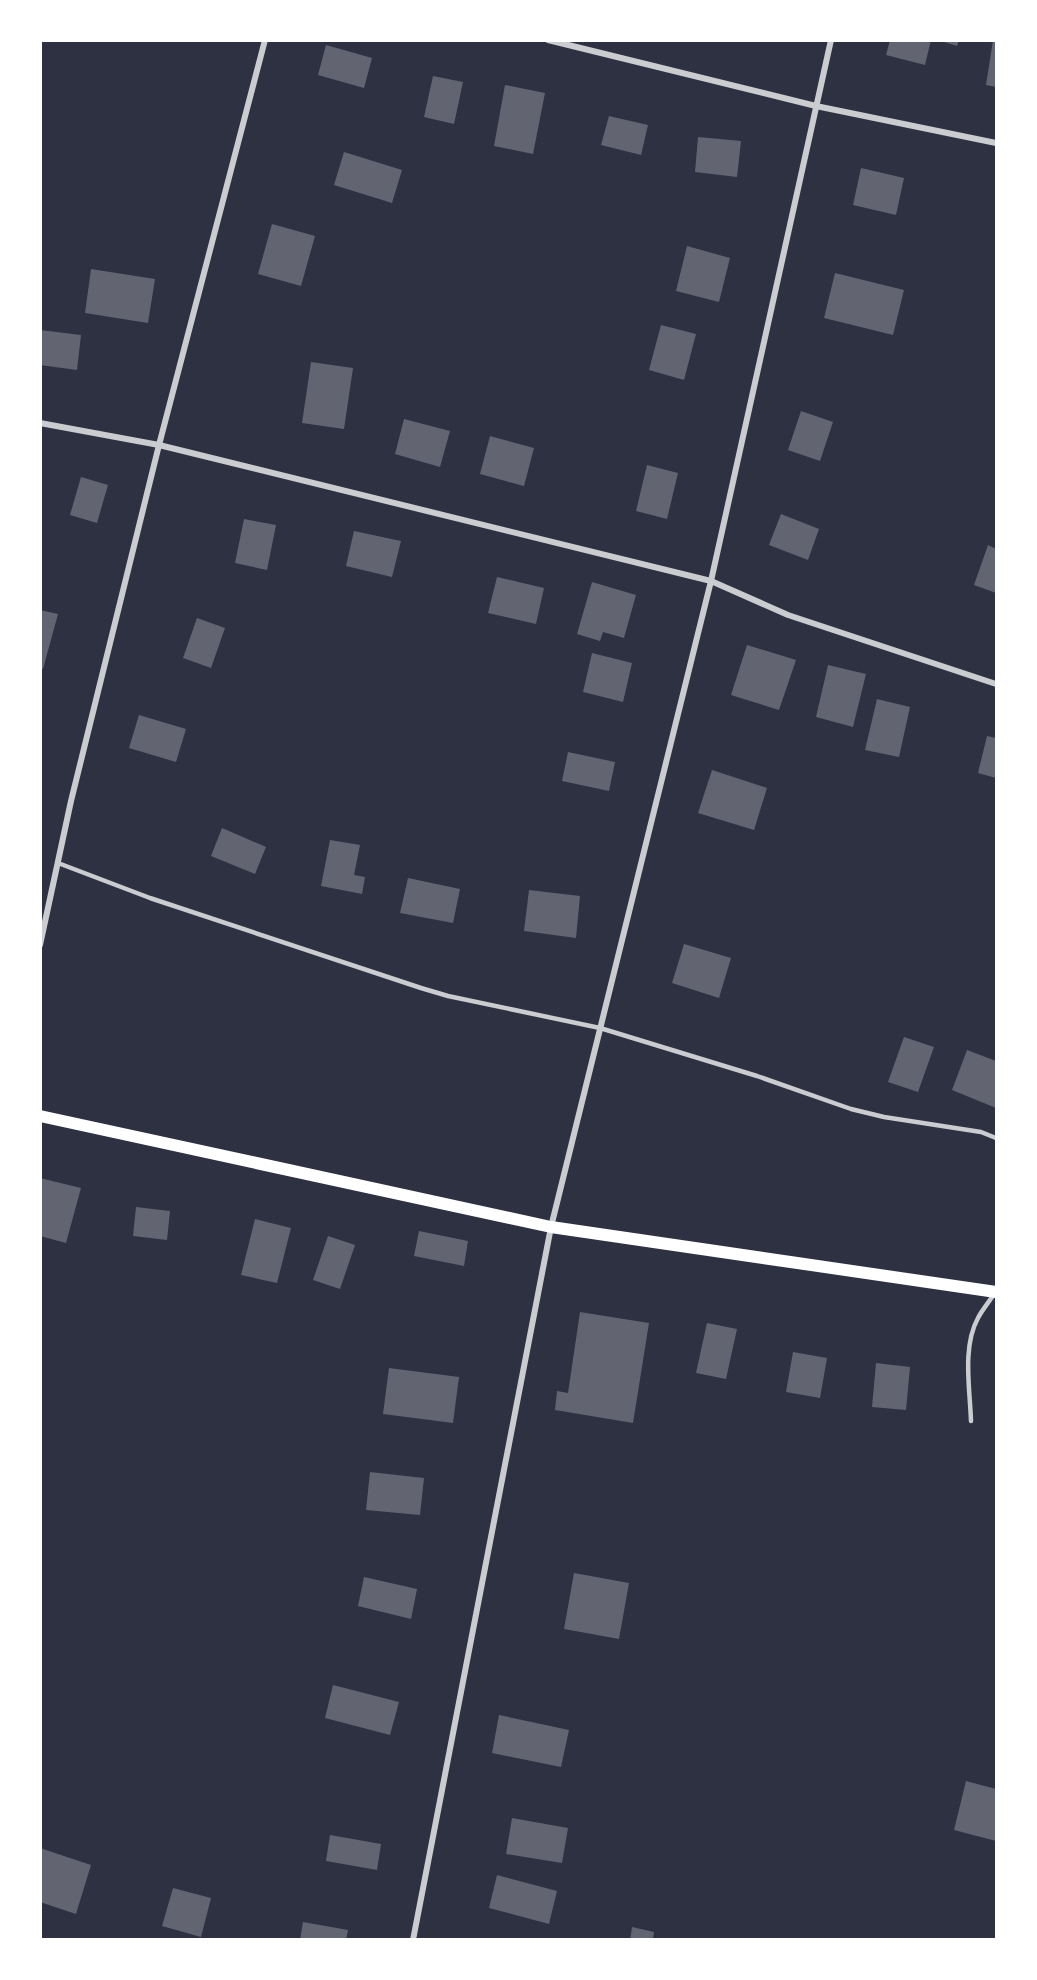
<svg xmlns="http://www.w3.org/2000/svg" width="1037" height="1980" viewBox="0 0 1037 1980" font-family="'Golos Text',sans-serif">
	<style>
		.building { fill: #626471 }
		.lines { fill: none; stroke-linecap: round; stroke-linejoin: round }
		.service { stroke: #caccd0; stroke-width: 4.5 }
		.minor { stroke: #caccd0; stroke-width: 6 }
		.secondary { stroke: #fff; stroke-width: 12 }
	</style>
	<rect width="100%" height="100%" fill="#2d3142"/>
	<g class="building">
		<path d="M890,40h41l-6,25 -39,-10z"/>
		<path d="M938,40h21l-2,6z"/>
		<path d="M993,40h3v47l-10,-2z"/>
		<path d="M326,45l46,13 -8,30 -46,-13z"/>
		<path d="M433,76l30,6 -9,42 -30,-7z"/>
		<path d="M505,85l40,8 -12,61 -39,-8z"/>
		<path d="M609,116l39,9 -7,30 -40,-10z"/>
		<path d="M698,137l43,4 -4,36 -42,-5z"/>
		<path d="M344,152l58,18 -10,33 -58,-18z"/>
		<path d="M861,168l43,10 -8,37 -43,-10z"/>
		<path d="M272,224l43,12 -14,50 -43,-12z"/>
		<path d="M687,246l43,12 -11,44 -43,-11z"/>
		<path d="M91,269l64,10 -7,44 -63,-10z"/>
		<path d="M835,273l69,17 -11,45 -69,-17z"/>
		<path d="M661,325l35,9 -12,46 -35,-10z"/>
		<path d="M40,330l41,5 -4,35 -37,-5z"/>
		<path d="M311,362l42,6 -9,61 -42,-6z"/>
		<path d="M801,411l32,11 -13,39 -32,-11z"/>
		<path d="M404,419l46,12 -10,36 -45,-13z"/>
		<path d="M490,436l44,12 -10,38 -44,-12z"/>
		<path d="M647,465l31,8 -11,46 -31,-8z"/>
		<path d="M81,477l27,8 -11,38 -27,-8z"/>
		<path d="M781,514l38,15 -11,31 -39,-15z"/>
		<path d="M244,519l32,6 -9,45 -32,-7z"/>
		<path d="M354,531l47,10 -9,36 -46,-11z"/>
		<path d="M988,545l8,4v44l-22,-8z"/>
		<path d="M497,577l47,11 -8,36 -48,-11z"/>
		<path d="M592,582l44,13 -12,43 -21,-6 -3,9 -23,-7z"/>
		<path d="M40,610l18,4 -15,55h-3z"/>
		<path d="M197,618l28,10 -14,40 -28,-10z"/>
		<path d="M747,645l49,15 -17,50 -48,-15z"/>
		<path d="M592,653l40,10 -9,39 -40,-10z"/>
		<path d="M828,665l38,9 -13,53 -37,-10z"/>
		<path d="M877,699l33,8 -11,50 -34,-7z"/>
		<path d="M139,715l47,14 -10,33 -47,-14z"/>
		<path d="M987,736l9,2v40l-18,-5z"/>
		<path d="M568,752l47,10 -6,29 -47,-10z"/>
		<path d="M712,770l55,18 -13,42 -56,-17z"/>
		<path d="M222,828l44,19 -11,27 -44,-18z"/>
		<path d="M330,840l30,5 -6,30 11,2 -3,17 -41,-8z"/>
		<path d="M408,878l52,11 -7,34 -53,-10z"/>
		<path d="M529,890l51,6 -4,42 -52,-7z"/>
		<path d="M684,944l47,14 -12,40 -47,-15z"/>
		<path d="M904,1037l30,10 -16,45 -30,-10z"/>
		<path d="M967,1050l29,11v47l-44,-18z"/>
		<path d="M40,1178l41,10 -15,55 -26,-7z"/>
		<path d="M136,1207l34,4 -3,29 -34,-4z"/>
		<path d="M255,1219l36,9 -14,55 -36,-8z"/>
		<path d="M419,1231l49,10 -4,25 -50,-10z"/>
		<path d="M328,1236l27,9 -15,44 -27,-9z"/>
		<path d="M580,1312l69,11 -16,100 -78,-13 2,-19 11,2z"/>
		<path d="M707,1323l30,6 -11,50 -30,-6z"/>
		<path d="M793,1352l34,6 -7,40 -34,-6z"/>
		<path d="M876,1363l34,4 -4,43 -34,-3z"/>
		<path d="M389,1368l70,9 -6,46 -70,-9z"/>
		<path d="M370,1472l54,6 -4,37 -54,-5z"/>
		<path d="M574,1573l55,10 -10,56 -55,-10z"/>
		<path d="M364,1577l53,12 -6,30 -53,-13z"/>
		<path d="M333,1685l66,17 -9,33 -65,-17z"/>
		<path d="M499,1715l70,15 -8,37 -69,-14z"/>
		<path d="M966,1781l30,8v52l-42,-11z"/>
		<path d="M512,1818l56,10 -6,35 -56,-9z"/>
		<path d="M330,1835l51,9 -4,26 -51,-9z"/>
		<path d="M40,1848l51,17 -15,49 -36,-12z"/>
		<path d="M497,1875l60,16 -8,33 -60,-16z"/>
		<path d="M173,1888l38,10 -10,39 -39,-11z"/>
		<path d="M303,1922l45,8 -2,10h-46z"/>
		<path d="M632,1927l22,5 -1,8h-23z"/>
	</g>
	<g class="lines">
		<g class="service">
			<path d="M58,863l92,35 271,90 27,8 152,32 157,48 94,33 33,8 97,15 15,6"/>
			<path d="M971,1421c-1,-32 -9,-74 7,-103 4,-8 11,-16 16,-24"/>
		</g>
		<g class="minor">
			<path d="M548,40l268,66 180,37"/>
			<path d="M40,423l119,22 552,136 77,34 208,69"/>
			<path d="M40,945l31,-144 88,-356 106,-405"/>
			<path d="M413,1940l138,-713 160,-646 120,-541"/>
		</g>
		<path class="secondary" d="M40,1116l511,111 445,65"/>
	</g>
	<rect width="1037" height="1980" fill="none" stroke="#ffffff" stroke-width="84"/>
</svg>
